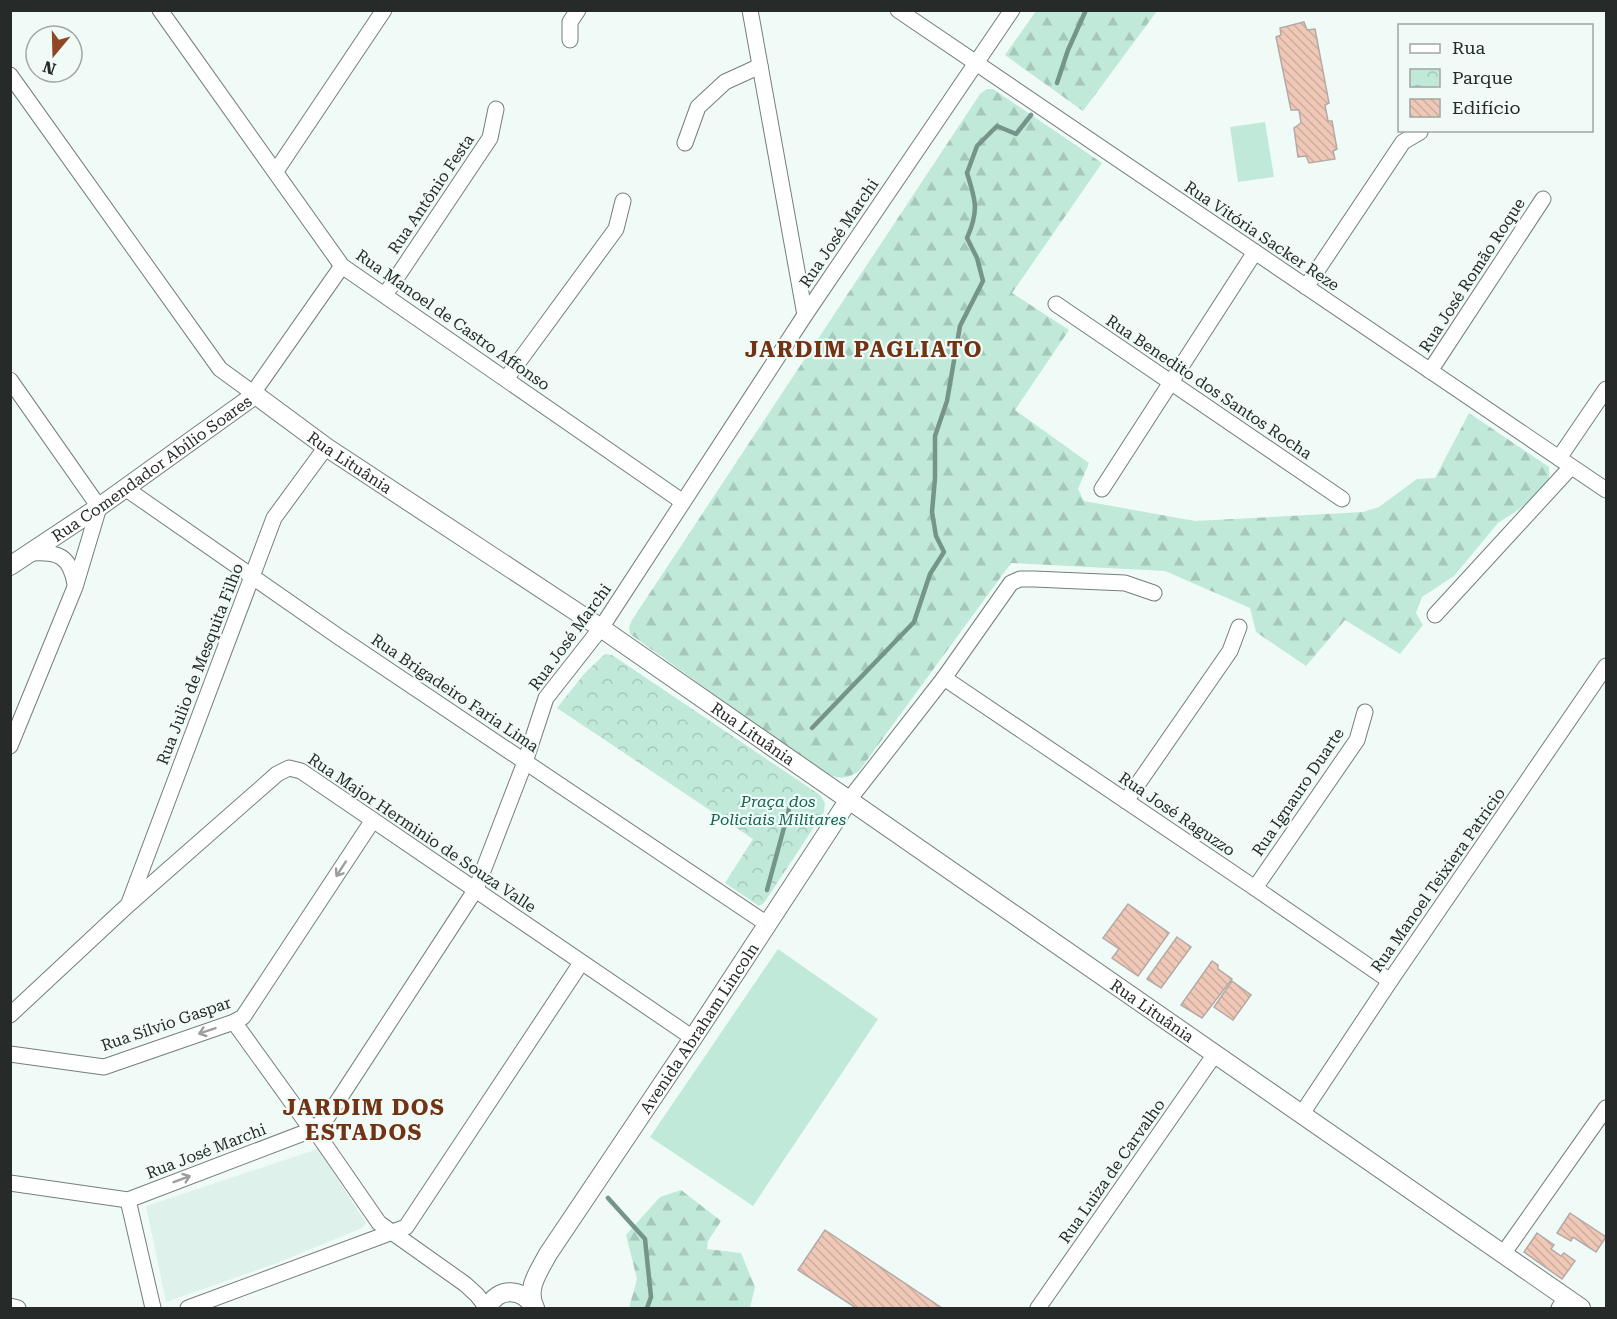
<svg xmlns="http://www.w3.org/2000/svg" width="1617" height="1319" viewBox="0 0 1617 1319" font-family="'Roboto Serif',serif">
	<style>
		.built { fill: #def1ea }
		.forest { fill: url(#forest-firs) }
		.park { fill: url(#park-crowns) }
		.pitch { fill: #c0e9da }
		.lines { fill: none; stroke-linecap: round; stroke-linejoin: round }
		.stream { stroke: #75958a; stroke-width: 4.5 }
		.building { fill: url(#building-back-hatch); stroke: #b3aaa6; stroke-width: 1.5 }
		.minor-casing { stroke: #757e7b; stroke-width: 17 }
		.tertiary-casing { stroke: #757e7b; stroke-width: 20 }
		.minor { stroke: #fff; stroke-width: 15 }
		.tertiary { stroke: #fff; stroke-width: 18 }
		.oneway { stroke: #9d9f9f }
		.labels { text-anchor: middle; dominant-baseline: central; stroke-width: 4.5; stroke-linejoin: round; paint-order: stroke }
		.street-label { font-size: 16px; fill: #262a29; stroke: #f0fbf7 }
		.park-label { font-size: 16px; font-style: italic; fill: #156551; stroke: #f0fbf7 }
		.district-label { font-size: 22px; font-weight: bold; letter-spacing: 1.5px; fill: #723214; stroke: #f0fbf7 }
	</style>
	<defs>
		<pattern id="forest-firs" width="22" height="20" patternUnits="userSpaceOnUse" patternTransform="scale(1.5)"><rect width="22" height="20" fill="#c0e9da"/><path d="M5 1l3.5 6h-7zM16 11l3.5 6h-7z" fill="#a5c8bb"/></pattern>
		<pattern id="park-crowns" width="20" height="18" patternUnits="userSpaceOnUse" patternTransform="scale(1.5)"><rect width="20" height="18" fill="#c0e9da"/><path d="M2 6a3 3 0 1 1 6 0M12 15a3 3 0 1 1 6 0" fill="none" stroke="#a5c8bb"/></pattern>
		<pattern id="building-back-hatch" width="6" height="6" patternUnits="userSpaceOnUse" patternTransform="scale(1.5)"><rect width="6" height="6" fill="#f0c8b7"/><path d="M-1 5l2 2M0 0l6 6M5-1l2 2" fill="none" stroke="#ceac9d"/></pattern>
	</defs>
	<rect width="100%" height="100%" fill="#f0fbf7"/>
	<path class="built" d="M318,1149l48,74 -4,5 -85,35 -111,39 -20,-96z"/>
	<g class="forest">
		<path d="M1036,11v-1l121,1 -74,100 -78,-56z"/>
		<path d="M987,89h6l109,74 -90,130 57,37 -54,80 74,53 -11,26 6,12 111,20 168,-9 16,-5 38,-28 18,-1 34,-65 80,54v16l-17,18 -34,22 -44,53 -32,21 -6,16 7,12 -23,29 -55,-34 -39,46 -50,-34 -6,-24 -85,-37 -154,-8 -152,208c-17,11 -22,7 -39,-1l-190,-136 -1,-7 3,-7 348,-526z"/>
		<path d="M681,1190l40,31 -13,20 -1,8 34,4 14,34 -5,21h-121l8,-29 -11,-44 34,-38z"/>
	</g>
	<path class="park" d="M605,654l7,1 208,140 5,8 -1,9 -60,91 -5,3 -34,-23 28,-44 -196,-131 27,-34z"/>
	<g class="pitch">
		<path d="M1265,122l9,55 -36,5 -8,-55z"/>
		<path d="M778,949l100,70 -125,187 -103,-69z"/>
	</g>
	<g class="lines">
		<g class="stream">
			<path d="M1057,83l11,-33 18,-40"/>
			<path d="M812,728l102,-106 16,-48 14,-22 -8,-16 -4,-24 3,-34v-42l12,-35 13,-75 23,-45 -6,-23 -10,-20c12,-27 9,-37 0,-65l10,-27 20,-20 19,8 15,-19"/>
			<path d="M767,890l24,-88"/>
			<path d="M608,1198l37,41 6,58 -4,11"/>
		</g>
	</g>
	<g class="building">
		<path d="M1304,22l3,8 8,-1 14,74 -4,2 3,16h4l5,28 -4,2 2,8 -26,4 -3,-7 -8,1 -4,-29 7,-5 -2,-13h-8l-15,-73 5,-2 -1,-7z"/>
		<path d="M1128,904l41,29 -31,43 -26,-18 7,-9 -16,-11z"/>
		<path d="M1177,937l14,10 -30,41 -14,-9z"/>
		<path d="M1212,961l6,4v4l14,10 -30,39 -21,-13z"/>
		<path d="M1232,981l19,14 -18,25 -19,-13z"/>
		<path d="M1570,1213l36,24 -10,15 -23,-15 -2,4 -14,-8z"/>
		<path d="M825,1230l117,78h-86l-58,-38z"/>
		<path d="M1537,1233l17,12 -3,4 10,7 3,-3 11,8 -13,18 -38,-27z"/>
	</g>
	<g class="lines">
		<g class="minor-casing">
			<g id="minor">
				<path d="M160,10l182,256 341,236"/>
				<path d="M750,10l55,305"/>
				<path d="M898,10l708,480"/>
				<path d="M570,40v-18l8,-12"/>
				<path d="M10,75l210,294 33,24 89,-127"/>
				<path d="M685,143l13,-36 27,-25 35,-16"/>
				<path d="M276,171l108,-161"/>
				<path d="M1306,287l97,-145 17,-10"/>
				<path d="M385,295l105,-157 6,-29"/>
				<path d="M1056,304l286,195"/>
				<path d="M1430,371l113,-172"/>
				<path d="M506,379l110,-150 7,-28"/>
				<path d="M10,380l89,127 -24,80 -65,159"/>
				<path d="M1559,458l47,-69"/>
				<path d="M125,488l214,149 428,287"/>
				<path d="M1102,489l153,-237"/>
				<path d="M31,553c27,-2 39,3 44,31"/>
				<path d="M1435,615l136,-148"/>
				<path d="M944,678l311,210 135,93"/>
				<path d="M848,801l96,-123 67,-95 9,-4h14l91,4 29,10"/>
				<path d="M1126,801l104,-150 9,-24"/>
				<path d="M1255,888l102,-148 8,-28"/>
				<path d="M129,903l145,-385 52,-71"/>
				<path d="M10,1015l118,-110 149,-131 12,-6 12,3 392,267"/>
				<path d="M234,1022l72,100 8,7 65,94 86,61 12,11 10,13"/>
				<path d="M10,1054l94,13 130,-45 9,-5 130,-197"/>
				<path d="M1301,1115l89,-134 216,-315"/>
				<path d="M10,1183l118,17 186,-71 14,-13 148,-227 49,-127 21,-64 55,-70 204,-313 207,-305"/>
				<path d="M128,1200l25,108"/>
				<path d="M1503,1254l103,-146"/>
				<path d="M10,1306l8,2"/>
				<path d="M188,1308l218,-81 175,-264"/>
				<path d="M1038,1308l177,-254"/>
				<path d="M1559,1308l7,-10"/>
			</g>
		</g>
		<g class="tertiary-casing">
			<g id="tertiary">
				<path id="s1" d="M10,566l89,-59 149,-107 5,-7 73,54 275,181 980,680"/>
				<path d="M488,1308c9,-22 36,-20 46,0"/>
				<path id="s2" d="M535,1308c-10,-19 4,-37 13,-54l145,-216 155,-237"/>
			</g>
		</g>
		<use href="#minor" class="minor"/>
		<use href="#tertiary" class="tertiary"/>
	</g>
	<defs><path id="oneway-shaft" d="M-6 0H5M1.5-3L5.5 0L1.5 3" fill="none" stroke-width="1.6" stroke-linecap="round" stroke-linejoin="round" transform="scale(1.5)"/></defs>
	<g class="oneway">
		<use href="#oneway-shaft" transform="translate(341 869) rotate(123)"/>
		<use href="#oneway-shaft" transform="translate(207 1031) rotate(161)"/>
		<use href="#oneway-shaft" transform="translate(182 1179) rotate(-21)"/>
	</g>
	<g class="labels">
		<g class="street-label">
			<text transform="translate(431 194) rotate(-56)">Rua Antônio Festa</text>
			<text transform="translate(839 233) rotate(-56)">Rua José Marchi</text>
			<text transform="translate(1262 236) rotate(34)">Rua Vitória Sacker Reze</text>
			<text transform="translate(1472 275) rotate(-57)">Rua José Romão Roque</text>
			<text transform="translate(453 320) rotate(35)">Rua Manoel de Castro Affonso</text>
			<text transform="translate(1209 387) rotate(34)">Rua Benedito dos Santos Rocha</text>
			<text stroke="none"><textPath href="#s1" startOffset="418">Rua Lituânia</textPath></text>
			<text stroke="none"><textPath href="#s1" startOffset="172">Rua Comendador Abílio Soares</textPath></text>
			<text transform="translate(570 637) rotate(-54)">Rua José Marchi</text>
			<text transform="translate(200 664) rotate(-69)">Rua Julio de Mesquita Filho</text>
			<text transform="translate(455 693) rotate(34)">Rua Brigadeiro Faria Lima</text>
			<text stroke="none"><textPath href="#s1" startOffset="904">Rua Lituânia</textPath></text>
			<text transform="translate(1298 792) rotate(-56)">Rua Ignauro Duarte</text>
			<text transform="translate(1177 814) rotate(34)">Rua José Raguzzo</text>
			<text transform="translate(422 833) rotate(34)">Rua Major Herminio de Souza Valle</text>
			<text transform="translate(1438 880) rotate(-55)">Rua Manoel Teixiera Patricio</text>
			<text stroke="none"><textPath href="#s1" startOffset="1390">Rua Lituânia</textPath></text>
			<text transform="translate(166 1024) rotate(-19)">Rua Sílvio Gaspar</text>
			<text stroke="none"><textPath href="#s2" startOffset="330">Avenida Abraham Lincoln</textPath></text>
			<text transform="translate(206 1151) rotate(-21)">Rua José Marchi</text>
			<text transform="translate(1112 1171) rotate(-55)">Rua Luiza de Carvalho</text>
		</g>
		<g class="park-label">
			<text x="778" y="801">Praça dos<tspan x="778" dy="18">Policiais Militares</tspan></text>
		</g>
		<g class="district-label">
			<text x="864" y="349">JARDIM PAGLIATO</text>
			<text x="364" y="1107">JARDIM DOS<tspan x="364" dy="25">ESTADOS</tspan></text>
		</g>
	</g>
	<rect width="1617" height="1319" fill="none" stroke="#262a29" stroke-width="24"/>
	<rect x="1398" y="24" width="195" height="108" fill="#f0fbf7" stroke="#9fa7a5" stroke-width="1.5"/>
	<rect x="1410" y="44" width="30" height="9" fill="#ffffff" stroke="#9fa7a5" stroke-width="1.5"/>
	<text x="1452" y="54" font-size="18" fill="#262a29">Rua</text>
	<rect x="1410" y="69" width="30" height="18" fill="url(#park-crowns)" stroke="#9fa7a5" stroke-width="1.5"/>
	<text x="1452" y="84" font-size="18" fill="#262a29">Parque</text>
	<rect x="1410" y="99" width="30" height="18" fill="url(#building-back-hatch)" stroke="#9fa7a5" stroke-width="1.5"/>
	<text x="1452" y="114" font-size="18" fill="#262a29">Edifício</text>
	<g transform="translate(54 54) rotate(199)"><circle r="28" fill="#f0fbf7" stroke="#9fa7a5" stroke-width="1.5"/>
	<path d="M0-4.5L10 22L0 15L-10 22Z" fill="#8f4727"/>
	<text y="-9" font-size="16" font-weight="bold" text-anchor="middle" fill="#262a29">N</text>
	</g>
</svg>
